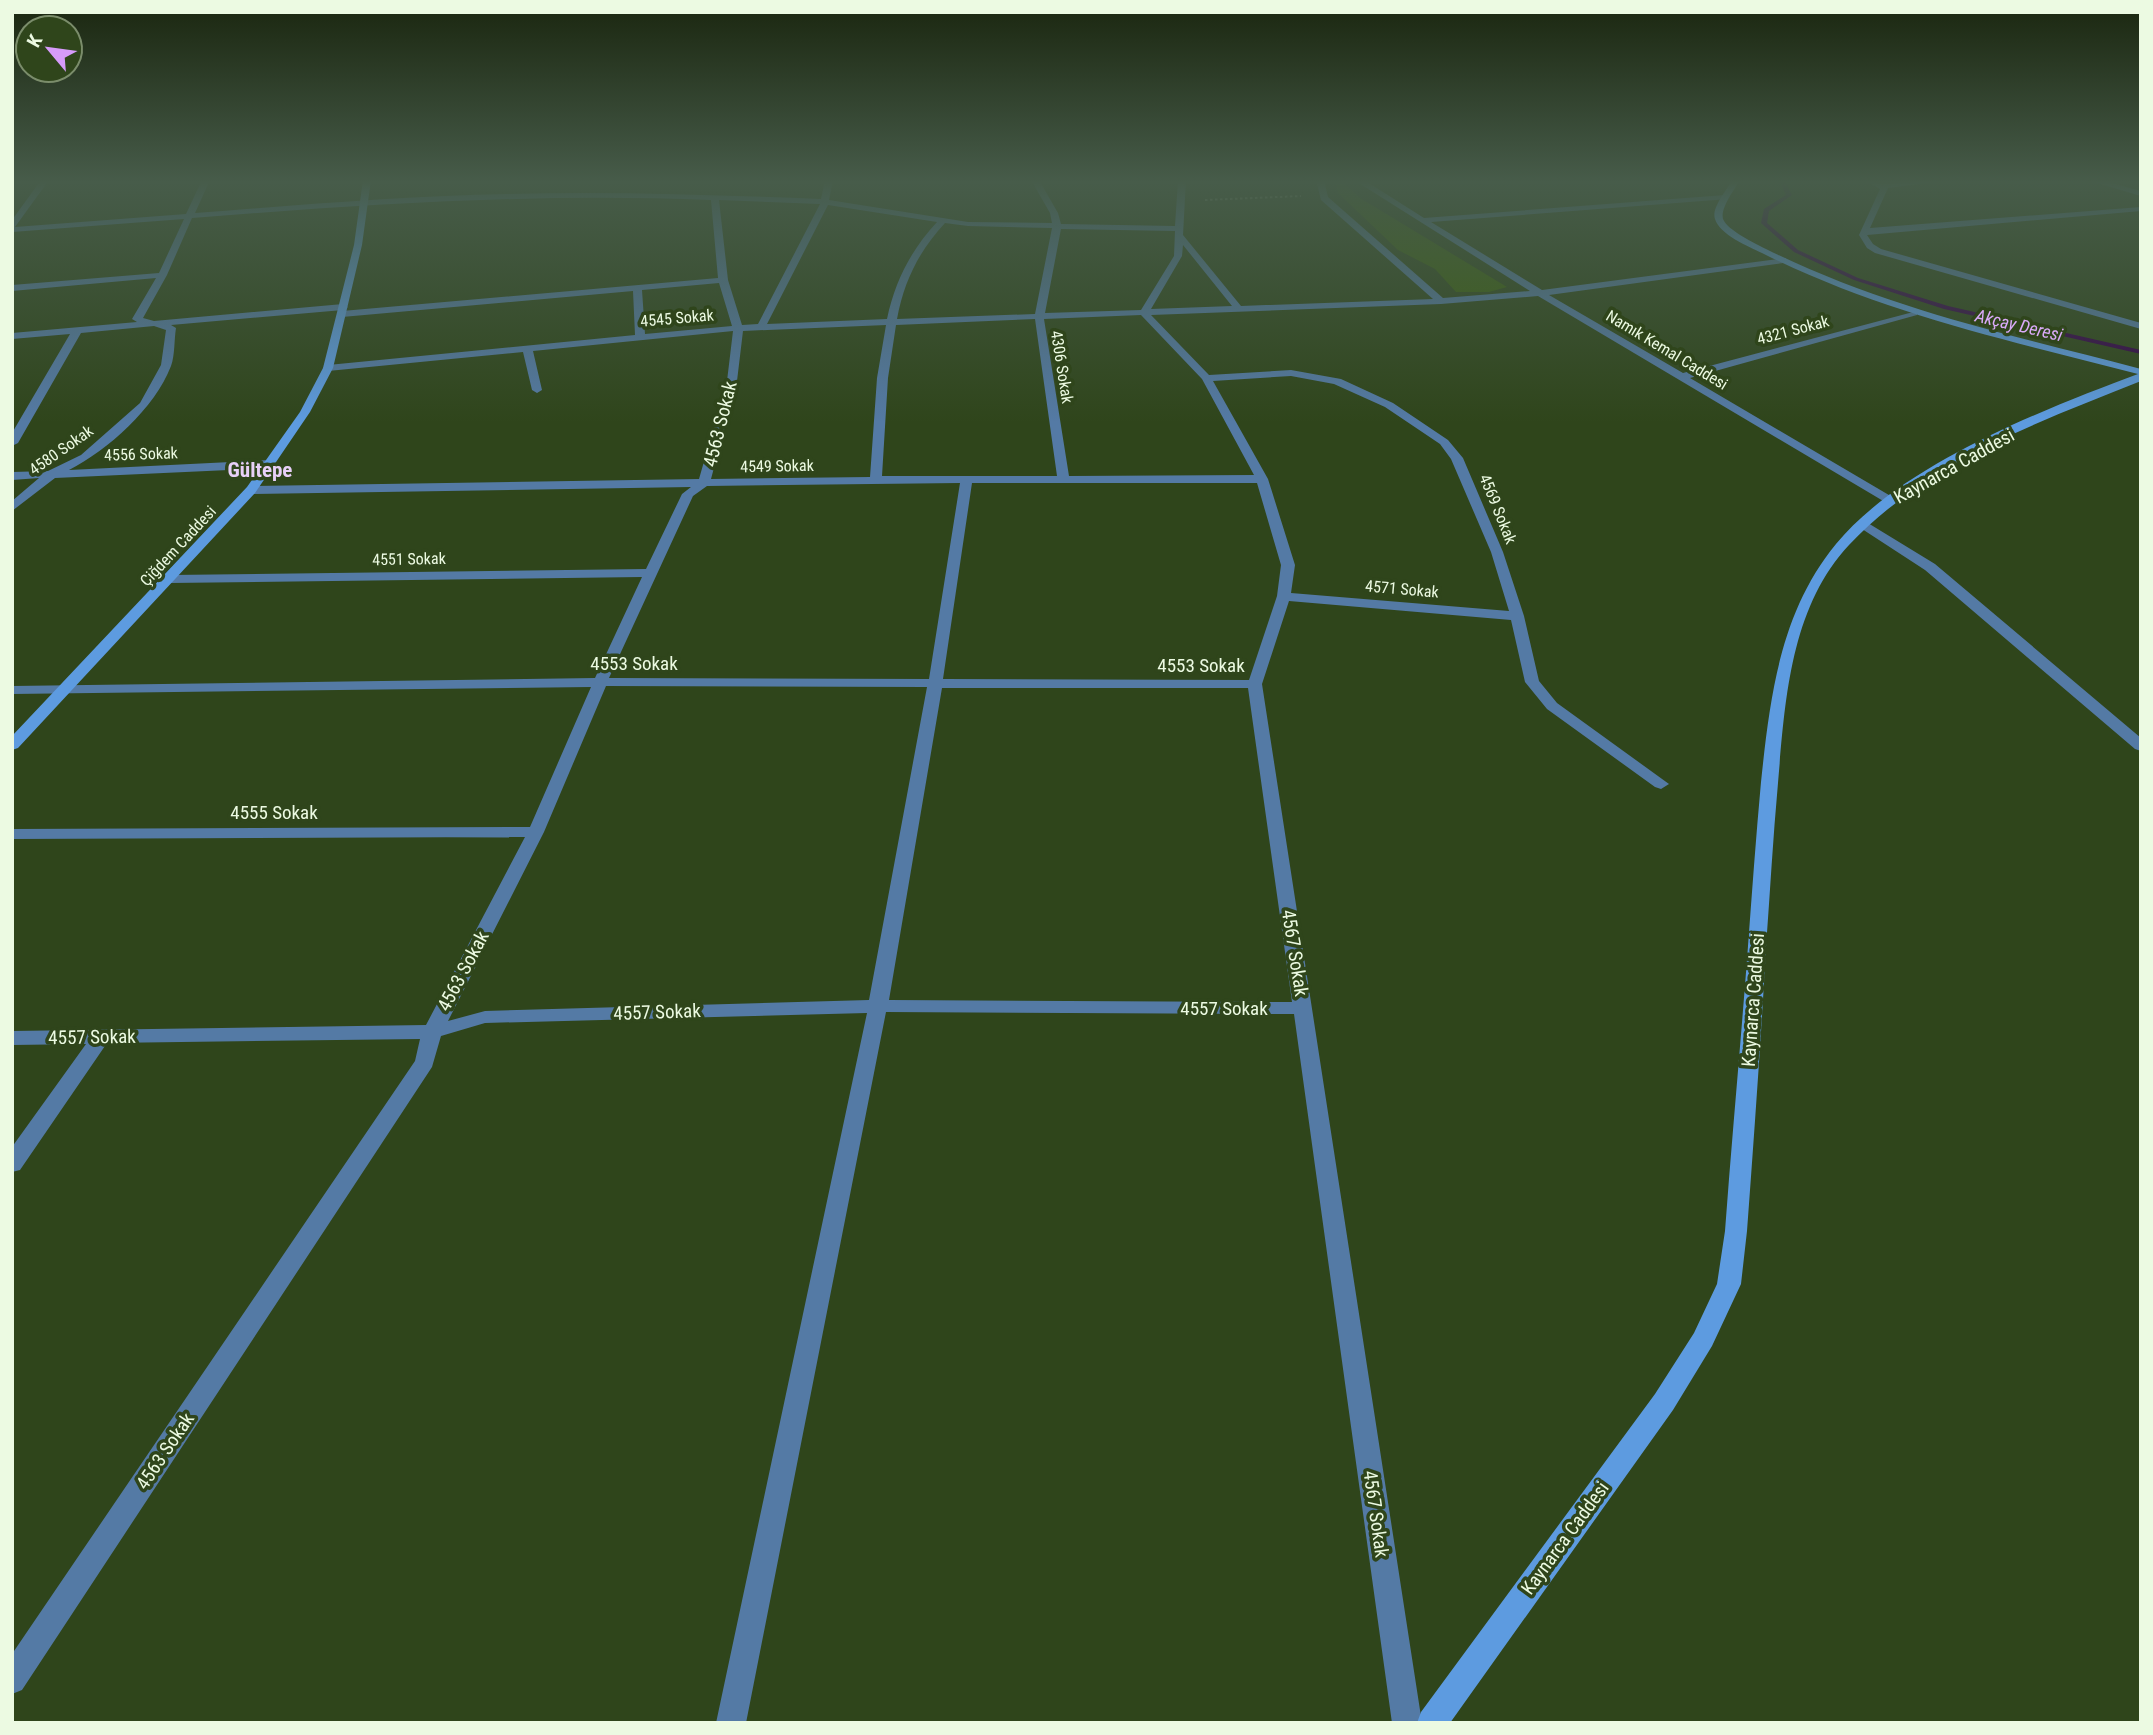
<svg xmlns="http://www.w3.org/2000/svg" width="2153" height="1735" viewBox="0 0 2153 1735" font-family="'Roboto Condensed',sans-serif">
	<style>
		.green { fill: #3a5f0b }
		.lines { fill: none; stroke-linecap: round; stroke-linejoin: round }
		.stream { fill: #340449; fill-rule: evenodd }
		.path { stroke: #90a281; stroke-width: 2; stroke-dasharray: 2.5 2.5; stroke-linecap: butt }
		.street { fill: #547aa5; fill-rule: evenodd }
		.secondary { fill: #5d9be0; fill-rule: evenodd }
		.labels { text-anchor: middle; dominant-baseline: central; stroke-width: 7; stroke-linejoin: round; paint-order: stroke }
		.far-street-label { font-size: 16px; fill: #ecfae2; stroke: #2f451b }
		.far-water-label { font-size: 18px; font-style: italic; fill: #daaaf8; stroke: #2f451b }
		.street-label { font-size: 19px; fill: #ecfae2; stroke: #2f451b }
		.far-district-label { font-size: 21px; font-weight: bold; fill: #e8d0f8; stroke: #2f451b }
	</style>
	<rect width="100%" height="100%" fill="#2f451b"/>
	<path class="green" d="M1336,184h9l15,14 147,89 -18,5h-33l-21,-23 -37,-19 -60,-57z"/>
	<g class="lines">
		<path class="stream" d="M1779,180h5l8,15 -23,16 -2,12 31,27 60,28 90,28 193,44v4l-197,-45 -90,-29 -60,-28 -33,-29 3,-14 22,-14z"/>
		<path class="path" d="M1205,200l96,-4"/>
		<g class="street">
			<path d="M41,180h8l-34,47 171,-13 16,-34h8l-15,33c104,-8 209,-17 313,-19 106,-3 209,1 313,5l4,-19h8l-4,20 139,22 84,1 -2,-10 -19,-33h8l19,33 3,11 114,2 3,-46h8l-3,55 58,71 192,-7 -112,-99 -5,-20h8l4,17 115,101 87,-7 -176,-111h10l60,38 301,-23 3,4 -297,23 111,68 244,-32v4l-3,1 -234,32 134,78 234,-62v4l-227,63 204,120 2,3 -6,4 -352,-209 -97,8 -290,11 58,60 82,-5 50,9 52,24 55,37 15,18 40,94 21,64 15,65 18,22 112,81 -8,5 -6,-2 -108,-78 -22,-27 -14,-62 -222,-19 -27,83 160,1039h-30l-98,-709 -408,-2 -140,711h-30l151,-710 -382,10 -44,13 -9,31 -410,623 -10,4v-40l403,-593 5,-22 -313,4 -87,127 -8,2v-25l74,-103 -74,1v-14l414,-6 99,-188 -513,2v-10l518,-2 61,-140 -579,7v-8l583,-8 47,-101 -472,6 -7,-4 7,-4 476,-6 36,-75 9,-7 -440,7 -6,-4 6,-4 448,-7 28,-98 6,-50 -200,20 9,39 -5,3 -5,-3 -9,-38 -195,19 -5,-3 5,-3 307,-30 -2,-44 -291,26 -5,-3 5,-3 376,-33 -7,-78c-173,-7 -346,4 -519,18l-25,57 -24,43 11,3 189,-17 5,3 -5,3 -172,15 5,3c-2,12 -1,27 -5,38 -16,42 -63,84 -102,104l202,-10 6,4 -6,4 -216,10 -43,33v-10l27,-23 -27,2v-8l36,-1 33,-16 59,-52 21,-38 5,-35 -12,-4 -73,7 -63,110 -6,3v-13l58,-99 -58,5v-6l125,-11 -5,-3 24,-41 -144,13v-6l147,-12 25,-54 -172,13v-12zM719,200l101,4 -62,120 -16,1 -14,-45zM828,205l109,17c-26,28 -42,59 -50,97l-120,5zM945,223l23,3 84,2 -17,86 -138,5c7,-38 22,-68 48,-96zM1061,229l114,2 -1,25 -33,54 -96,3zM1183,245l49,61 -81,3 31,-53zM719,283l13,43 -87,8 -3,-44zM1141,315l61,64 52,96 -185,1 -25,-157zM1035,319l22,157h-175l6,-98 8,-53zM886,325l-9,53 -7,99 -159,2 26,-98 6,-50zM1291,376l43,8 51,23 55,37 11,15 40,93 18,59 -218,-18 4,-28 -27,-86 -55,-98zM960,483l-31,196 -320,-1 84,-182 14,-10zM972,483h285l24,82 -4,31 -28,84 -306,-1zM606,686l321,1 -58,313 -384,11 -37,10 96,-189zM942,688h306l44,314 -403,-2z"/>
			<path d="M1865,180l16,4 69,-4 -62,8 -18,40 271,-21v4l-274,24 6,9 8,5 260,74v6l-266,-76 -8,-5 -8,-13 21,-46z"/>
			<path d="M2087,180h14l40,11v5z"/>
			<path d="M1863,520l72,44 206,174v13l-6,-2 -210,-179 -66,-43 -2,-3z"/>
		</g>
		<g class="secondary">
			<path d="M363,180h8l-9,65 -29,123 -23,44 -55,81 -237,255 -6,2v-14l235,-249 53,-75 23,-44 31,-123z"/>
			<path d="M1732,180h8c-5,9 -20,28 -17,39 4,11 33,25 43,30 121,60 245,86 375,120v12c-103,41 -215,82 -292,164 -59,63 -64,157 -71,238 -5,55 -8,109 -12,164 -5,94 -12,189 -19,284l-6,53 -29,62 -39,64 -223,313h-33l4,-11 234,-318 39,-61 23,-49 8,-53c7,-95 16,-190 23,-285 4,-55 8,-109 13,-164 9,-85 19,-170 75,-238 65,-79 208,-135 302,-170 -128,-33 -257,-61 -376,-121 -14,-7 -42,-18 -47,-34 -4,-11 12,-29 17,-39z"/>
		</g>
	</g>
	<linearGradient id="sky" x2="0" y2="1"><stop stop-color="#1a260f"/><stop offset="0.43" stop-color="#475c4a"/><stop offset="1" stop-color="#475c4a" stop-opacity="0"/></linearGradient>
	<rect width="2153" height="423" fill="url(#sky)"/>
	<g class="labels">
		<g class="far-street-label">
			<text transform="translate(677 318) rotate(-5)">4545 Sokak</text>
			<text transform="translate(1793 330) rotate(-15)">4321 Sokak</text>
			<text transform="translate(1667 350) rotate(31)">Namık Kemal Caddesi</text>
			<text transform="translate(1062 367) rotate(81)">4306 Sokak</text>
			<text transform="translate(61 450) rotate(-35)">4580 Sokak</text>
			<text transform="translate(141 454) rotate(-2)">4556 Sokak</text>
			<text transform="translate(777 466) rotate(-1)">4549 Sokak</text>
			<text transform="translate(1498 509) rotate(68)">4569 Sokak</text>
			<text transform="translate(178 546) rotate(-47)">Çiğdem Caddesi</text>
			<text transform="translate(409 559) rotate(-1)">4551 Sokak</text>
			<text transform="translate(1402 589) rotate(5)">4571 Sokak</text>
		</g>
		<g class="far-water-label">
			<text transform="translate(2019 325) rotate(13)">Akçay Deresi</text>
		</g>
		<g class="street-label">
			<text transform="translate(720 424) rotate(-76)">4563 Sokak</text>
			<text transform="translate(1954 466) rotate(-29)">Kaynarca Caddesi</text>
			<text x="634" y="663">4553 Sokak</text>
			<text x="1201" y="665">4553 Sokak</text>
			<text x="274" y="812">4555 Sokak</text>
			<text transform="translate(1295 953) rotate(81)">4567 Sokak</text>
			<text transform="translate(463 971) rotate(-62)">4563 Sokak</text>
			<text transform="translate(1753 1000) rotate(-86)">Kaynarca Caddesi</text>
			<text x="1224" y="1008">4557 Sokak</text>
			<text transform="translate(657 1012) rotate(-2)">4557 Sokak</text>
			<text transform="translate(92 1037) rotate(-1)">4557 Sokak</text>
			<text transform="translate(165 1451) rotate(-56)">4563 Sokak</text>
			<text transform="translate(1376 1514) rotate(82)">4567 Sokak</text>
			<text transform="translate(1565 1538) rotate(-54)">Kaynarca Caddesi</text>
		</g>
		<g class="far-district-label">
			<text x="260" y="470">Gültepe</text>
		</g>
	</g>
	<rect width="2153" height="1735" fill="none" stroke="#ecfae2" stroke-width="28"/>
	<g transform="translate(49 49) rotate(299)"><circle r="33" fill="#2f451b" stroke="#7b8d6b" stroke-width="2"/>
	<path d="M0-5L12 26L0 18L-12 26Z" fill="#d69bfa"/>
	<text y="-10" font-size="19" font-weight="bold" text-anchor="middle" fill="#ecfae2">K</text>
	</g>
</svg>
